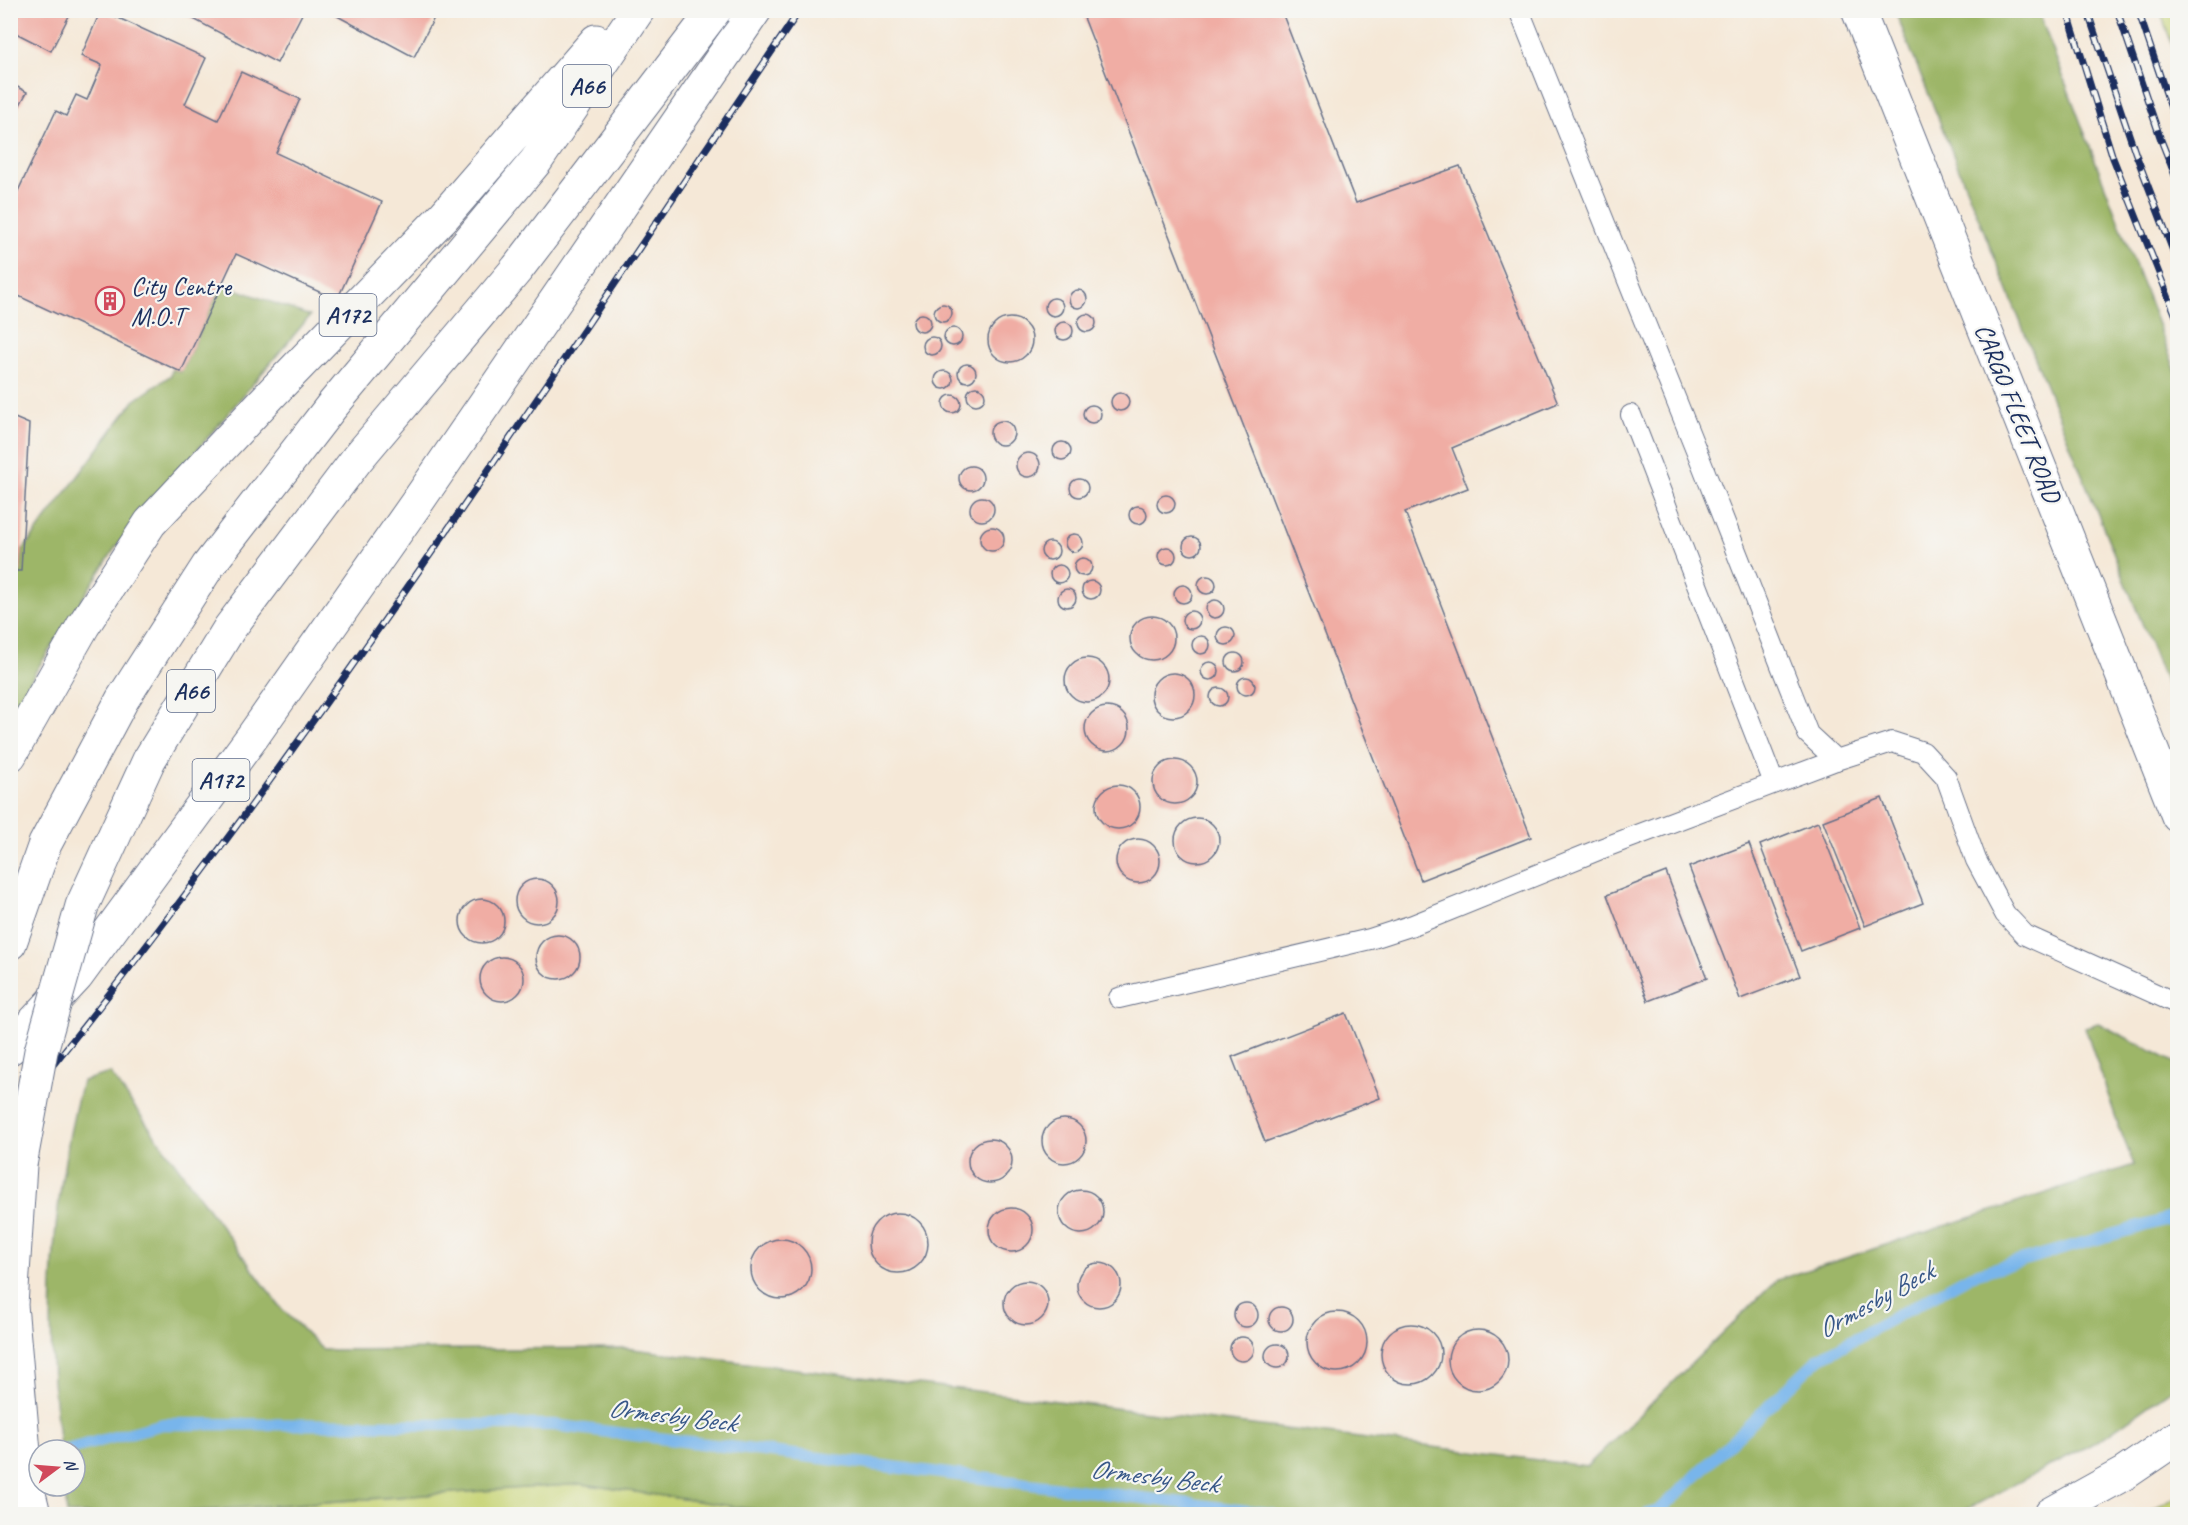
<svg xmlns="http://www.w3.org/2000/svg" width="2188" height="1525" viewBox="0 0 2188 1525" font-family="Caveat,sans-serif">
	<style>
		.green { fill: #c7d476; stroke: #71826a; stroke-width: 1.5 }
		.forest { fill: #9db667; stroke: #5c7262; stroke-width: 1.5 }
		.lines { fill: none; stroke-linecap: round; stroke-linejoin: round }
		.stream { stroke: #78b5eb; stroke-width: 12 }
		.building { fill: #f0ada4 }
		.service-casing { stroke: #677088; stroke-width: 22 }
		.minor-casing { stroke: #677088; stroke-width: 35 }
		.tertiary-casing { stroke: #677088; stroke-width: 35 }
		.trunk-casing { stroke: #677088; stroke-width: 35 }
		.service { stroke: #fff; stroke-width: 20 }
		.minor { stroke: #fff; stroke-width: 33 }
		.tertiary { stroke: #fff; stroke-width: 33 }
		.trunk { stroke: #fff; stroke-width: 33 }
		.rail-casing { stroke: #1b2f5e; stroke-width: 7 }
		.rail { stroke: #f6f6f2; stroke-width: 4.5; stroke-dasharray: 14; stroke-linecap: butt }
		.trunk-bridge-casing { stroke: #677088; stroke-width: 35; stroke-linecap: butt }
		.trunk-bridge { stroke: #fff; stroke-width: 33 }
		.labels { text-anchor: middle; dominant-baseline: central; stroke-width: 4.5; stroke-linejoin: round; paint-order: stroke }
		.shield { fill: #f6f6f2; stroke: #5d6b8a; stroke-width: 1.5 }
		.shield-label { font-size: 24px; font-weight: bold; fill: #1b2f5e }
		.poi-label { font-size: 26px; fill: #1b2f5e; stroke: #f6f6f2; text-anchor: start }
		.street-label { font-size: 26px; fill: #1b2f5e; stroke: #f6f6f2 }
		.water-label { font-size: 27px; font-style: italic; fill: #375788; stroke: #f6f6f2 }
	</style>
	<rect width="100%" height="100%" fill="#f6f6f2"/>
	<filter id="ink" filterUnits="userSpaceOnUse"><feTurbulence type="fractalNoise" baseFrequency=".0167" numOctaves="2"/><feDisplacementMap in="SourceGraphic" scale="12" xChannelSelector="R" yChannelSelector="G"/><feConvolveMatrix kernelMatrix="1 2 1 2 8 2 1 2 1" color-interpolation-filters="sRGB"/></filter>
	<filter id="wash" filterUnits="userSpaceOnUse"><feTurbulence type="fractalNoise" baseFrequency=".008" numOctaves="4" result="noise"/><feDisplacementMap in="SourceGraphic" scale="24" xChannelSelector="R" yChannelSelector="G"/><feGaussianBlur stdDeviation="1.35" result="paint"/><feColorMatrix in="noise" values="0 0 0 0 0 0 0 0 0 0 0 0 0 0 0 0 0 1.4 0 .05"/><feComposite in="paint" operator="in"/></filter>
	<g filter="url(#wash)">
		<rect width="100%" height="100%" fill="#f5e8d7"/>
		<g class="green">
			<path d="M2160,11h17v47z"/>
			<path d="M582,1484l202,30h-631z"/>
			<path d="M2177,1496v18h-30z"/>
		</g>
		<g class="forest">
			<path d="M1895,11h143l139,363v336z"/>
			<path d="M222,284l88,32 -195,232 -79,123 -25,46v-127l10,-19 2,-21 111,-149 37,-26 1,-6 9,3z"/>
			<path d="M2098,1023l79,41v321l-76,54 -143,75h-1174l-202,-30 -429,30h-86l-3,-28h11v-36h-15c-2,-23 -5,-46 -7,-69 -6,-100 4,-203 29,-300l28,-8 170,234 43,43 302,-2 962,118 190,-186 357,-115 -15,-38 -34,-100z"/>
		</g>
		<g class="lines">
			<g class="stream">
				<path d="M66,1450l97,-26 390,1 719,89"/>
				<path d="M1647,1514l12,-3 159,-152 153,-84 207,-59"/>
			</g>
		</g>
		<g id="blocks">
			<g class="building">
				<path d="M11,10h61l-21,41 -41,-21z"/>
				<path d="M101,10l105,48 -21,46 33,16 23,-48 59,27 -24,54 106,49 -45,98 -101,-46 -55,118 -171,-80v-84l46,-97 10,5 10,-21 11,5 15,-35 -21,-9z"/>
				<path d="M183,10h121l-27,53 -95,-50z"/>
				<path d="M326,10h112l-24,47z"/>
				<path d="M1081,10h200l75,193 104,-37 98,237 -106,45 16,40 -63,24 126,325 -110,43z"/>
				<path d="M10,83l17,9 -17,31z"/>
				<circle cx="1078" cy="299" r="9"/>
				<circle cx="1054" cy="307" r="9"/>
				<circle cx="943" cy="313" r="9"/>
				<circle cx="922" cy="323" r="9"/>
				<circle cx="1087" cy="323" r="9"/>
				<circle cx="1010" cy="340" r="22"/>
				<circle cx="1064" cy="331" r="9"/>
				<circle cx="953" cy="337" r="9"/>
				<circle cx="932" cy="346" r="9"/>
				<circle cx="967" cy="373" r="9"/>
				<circle cx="944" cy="380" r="9"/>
				<circle cx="976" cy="396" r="9"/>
				<circle cx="1120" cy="402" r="9"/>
				<circle cx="952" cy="404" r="9"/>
				<circle cx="1092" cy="414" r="9"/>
				<path d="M10,416l19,8 -8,147h-11z"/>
				<circle cx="1002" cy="433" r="12"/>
				<circle cx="1062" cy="451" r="9"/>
				<circle cx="1028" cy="465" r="12"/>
				<circle cx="971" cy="478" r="12"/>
				<circle cx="1079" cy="488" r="9"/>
				<circle cx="1166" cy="504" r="9"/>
				<circle cx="982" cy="509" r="12"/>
				<circle cx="1138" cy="515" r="9"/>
				<circle cx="992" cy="539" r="12"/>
				<circle cx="1074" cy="543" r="9"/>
				<circle cx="1192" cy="546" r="9"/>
				<circle cx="1050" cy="551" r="9"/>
				<circle cx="1167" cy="556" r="9"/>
				<circle cx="1083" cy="567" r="9"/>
				<circle cx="1059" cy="574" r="9"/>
				<circle cx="1207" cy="585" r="9"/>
				<circle cx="1091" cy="590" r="9"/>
				<circle cx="1183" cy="594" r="9"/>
				<circle cx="1067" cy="598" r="9"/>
				<circle cx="1215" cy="609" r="9"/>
				<circle cx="1191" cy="620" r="9"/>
				<circle cx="1152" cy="638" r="22"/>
				<circle cx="1226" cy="636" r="9"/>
				<circle cx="1201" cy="645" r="9"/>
				<circle cx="1235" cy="662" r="9"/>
				<circle cx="1087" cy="680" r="22"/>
				<circle cx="1210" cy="671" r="9"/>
				<circle cx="1173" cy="695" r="22"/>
				<circle cx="1246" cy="686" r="9"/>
				<circle cx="1219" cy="697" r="9"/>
				<circle cx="1107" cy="729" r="22"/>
				<circle cx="1175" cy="782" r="22"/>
				<circle cx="1118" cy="807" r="22"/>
				<path d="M1882,798l41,105 -58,23 -42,-105z"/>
				<circle cx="1197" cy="840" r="22"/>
				<path d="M1818,822l42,106 -59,23 -41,-106z"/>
				<circle cx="1138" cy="861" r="22"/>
				<path d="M1749,844l51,132 -60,23 -51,-132z"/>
				<path d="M1666,872l41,106 -59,23 -41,-106z"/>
				<circle cx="537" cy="901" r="22"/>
				<circle cx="482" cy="921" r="22"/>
				<circle cx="558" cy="957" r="22"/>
				<circle cx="502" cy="979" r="22"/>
				<path d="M1346,1013l34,85 -115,44 -33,-85z"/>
				<circle cx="1064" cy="1141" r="22"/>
				<circle cx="990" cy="1161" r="22"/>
				<circle cx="1081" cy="1212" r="22"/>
				<circle cx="1011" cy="1230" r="22"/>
				<circle cx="898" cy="1243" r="30"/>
				<circle cx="781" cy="1269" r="30"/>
				<circle cx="1099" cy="1285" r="22"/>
				<circle cx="1026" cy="1303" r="22"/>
				<circle cx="1246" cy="1315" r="12"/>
				<circle cx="1281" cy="1319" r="12"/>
				<circle cx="1337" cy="1342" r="30"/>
				<circle cx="1411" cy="1354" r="30"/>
				<circle cx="1478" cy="1360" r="30"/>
				<circle cx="1242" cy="1349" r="12"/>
				<circle cx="1277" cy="1356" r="12"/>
			</g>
		</g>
	</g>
	<g filter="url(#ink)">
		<use href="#blocks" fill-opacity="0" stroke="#677088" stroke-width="1.5"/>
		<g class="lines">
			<g class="service-casing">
				<g id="service">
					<path d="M1519,10l182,452 107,272 28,26 56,-18 31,10 23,25 30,83 29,54 20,21 153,69"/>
					<path d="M1631,415l143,368"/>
					<path d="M1119,998l251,-59 43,-14 190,-77 233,-88"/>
				</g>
			</g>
			<g class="minor-casing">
				<path id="minor" d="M1858,10l320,806"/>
			</g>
			<g class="tertiary-casing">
				<path id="tertiary" d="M2051,1514l74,-41 53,-36"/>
			</g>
			<g class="trunk-casing">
				<g id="trunk">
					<path d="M10,755l73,-129 67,-103 124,-132 170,-175 152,-175"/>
					<path d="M10,943l35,-99 77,-144 86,-134 123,-159 205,-246 102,-151"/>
					<path d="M10,1048l67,-72 176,-240 165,-235 337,-491"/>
				</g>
			</g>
			<use href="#service" class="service"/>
			<use href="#minor" class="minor"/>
			<use href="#tertiary" class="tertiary"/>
			<use href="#trunk" class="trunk"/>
			<g class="rail-casing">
				<g id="rail">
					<path d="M2067,10l46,148 65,163"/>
					<path d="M2087,10l48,142 43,112"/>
					<path d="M2117,10l44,130 17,43"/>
					<path d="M2138,10l40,119"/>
					<path d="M10,1118c288,-351 535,-733 790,-1108"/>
				</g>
			</g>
			<use href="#rail" class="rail"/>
			<g class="trunk-bridge-casing">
				<path id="trunk-bridge" d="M34,1514l-7,-28 -16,-181 9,-140 21,-114 41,-145 67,-146 80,-131 128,-170 160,-190 198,-259"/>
			</g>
			<use href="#trunk-bridge" class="trunk-bridge"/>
		</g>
	</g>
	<defs>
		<g id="building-ring" transform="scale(1.5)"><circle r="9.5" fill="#f6f6f2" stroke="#d1495b" stroke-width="1.5"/><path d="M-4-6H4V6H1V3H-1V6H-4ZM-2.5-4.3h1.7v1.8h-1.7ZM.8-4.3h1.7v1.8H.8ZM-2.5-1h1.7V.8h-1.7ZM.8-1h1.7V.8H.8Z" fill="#d1495b"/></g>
	</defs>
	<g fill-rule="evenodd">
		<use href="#building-ring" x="110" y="301"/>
	</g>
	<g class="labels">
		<g class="shield">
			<rect x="563" y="65" width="48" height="42" rx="4.5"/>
			<rect x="319.5" y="294" width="57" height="42" rx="4.5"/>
			<rect x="167" y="670" width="48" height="42" rx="4.5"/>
			<rect x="192.5" y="759" width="57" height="42" rx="4.5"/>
		</g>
		<g class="shield-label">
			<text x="587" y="86">A66</text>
			<text x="348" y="315">A172</text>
			<text x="191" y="691">A66</text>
			<text x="221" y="780">A172</text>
		</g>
		<g class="poi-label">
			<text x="131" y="286">City Centre<tspan x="131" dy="30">M.O.T</tspan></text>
		</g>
		<g class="street-label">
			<text transform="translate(2018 413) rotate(68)">CARGO FLEET ROAD</text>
		</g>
		<g class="water-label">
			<text transform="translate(1875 1300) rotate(-29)">Ormesby Beck</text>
			<text transform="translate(672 1415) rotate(7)">Ormesby Beck</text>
			<text transform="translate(1154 1476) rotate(7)">Ormesby Beck</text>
		</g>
	</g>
	<rect width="2188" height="1525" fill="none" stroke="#f6f6f2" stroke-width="36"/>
	<g transform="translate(57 1468) rotate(74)"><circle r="28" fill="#f6f6f2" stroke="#9ea6b7" stroke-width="1.5"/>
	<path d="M0-4.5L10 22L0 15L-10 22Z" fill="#d1495b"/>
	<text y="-9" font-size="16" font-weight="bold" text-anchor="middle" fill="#1b2f5e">N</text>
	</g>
</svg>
